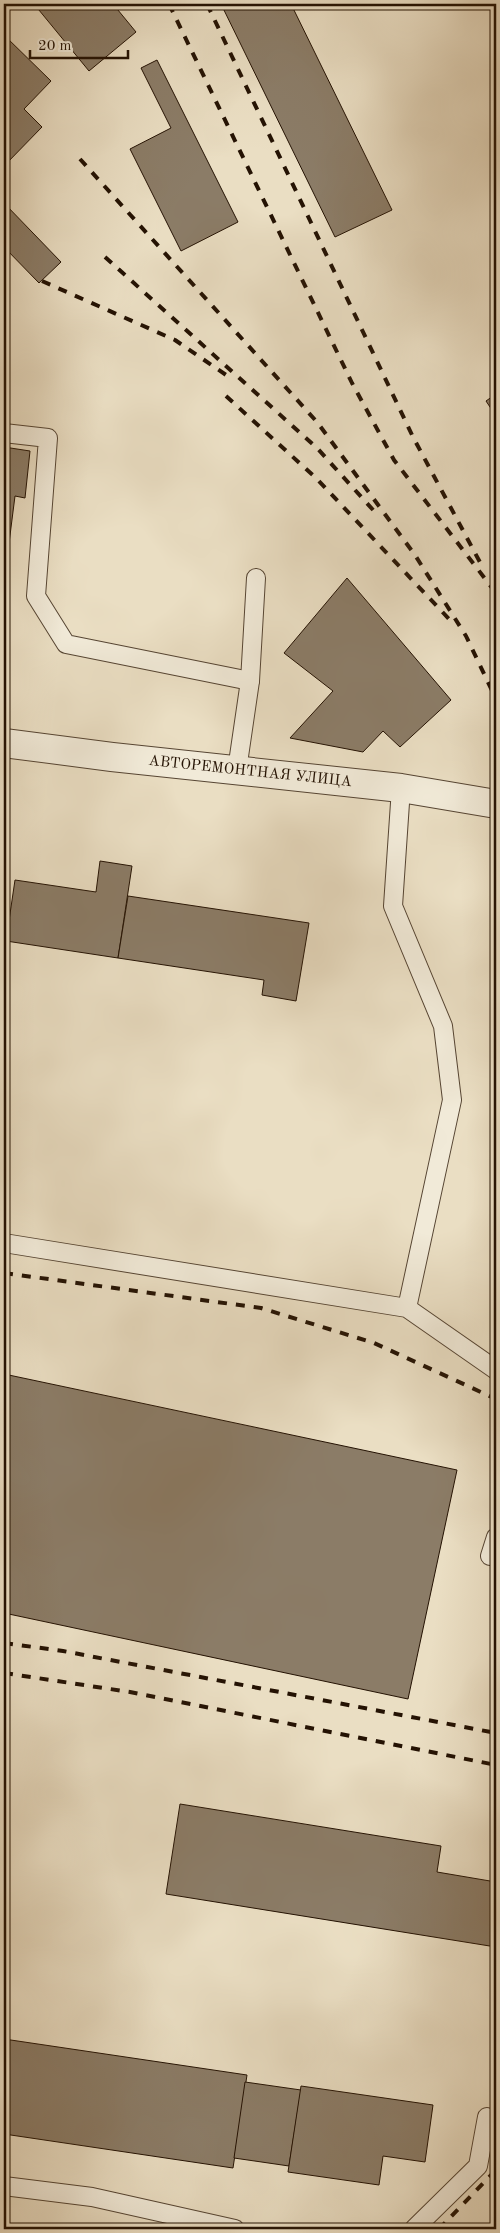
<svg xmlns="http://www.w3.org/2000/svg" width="500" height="2233" viewBox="0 0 500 2233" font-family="'Old Standard TT',serif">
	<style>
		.building { fill: #8b7c67; stroke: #241203 }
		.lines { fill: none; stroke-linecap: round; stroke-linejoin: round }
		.service-casing { stroke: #564533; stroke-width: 20 }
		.tertiary-casing { stroke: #564533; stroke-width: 30 }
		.service { stroke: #f1ead8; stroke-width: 18 }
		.tertiary { stroke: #f1ead8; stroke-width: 28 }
		.rail { stroke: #241203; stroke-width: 4; stroke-dasharray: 9 9; stroke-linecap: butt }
		.labels { text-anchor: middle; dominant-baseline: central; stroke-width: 4.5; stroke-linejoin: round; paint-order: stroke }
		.street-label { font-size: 15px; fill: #241203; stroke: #f1ead8 }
	</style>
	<rect width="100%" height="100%" fill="#eadec3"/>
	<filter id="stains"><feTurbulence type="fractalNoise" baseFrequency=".004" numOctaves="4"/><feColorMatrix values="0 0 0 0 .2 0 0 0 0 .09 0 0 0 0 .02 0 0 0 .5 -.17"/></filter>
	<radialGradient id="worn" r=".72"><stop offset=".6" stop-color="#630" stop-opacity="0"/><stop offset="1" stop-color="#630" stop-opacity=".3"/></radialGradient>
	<g class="building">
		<path d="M34,4h79l23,28 -47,39z"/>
		<path d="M221,4h70l101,206 -57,27z"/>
		<path d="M4,35l47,46 -27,28 18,18 -38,39z"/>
		<path d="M157,60l81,162 -57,29 -51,-102 41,-21 -30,-60z"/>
		<path d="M4,203l57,59 -22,21 -35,-36z"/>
		<path d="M496,394v22l-10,-15z"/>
		<path d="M4,447l26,4 -5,47 -10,-2 -8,63 -3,-1z"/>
		<path d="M347,578l104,122 -51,47 -17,-16 -20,21 -73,-14 43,-47 -49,-38z"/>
		<path d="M100,861l32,5 -14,92 -112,-17 9,-61 81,12z"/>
		<path d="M128,896l181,27 -13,78 -34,-6 2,-15 -146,-22z"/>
		<path d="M4,1374l453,96 -49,229 -404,-86z"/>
		<path d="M180,1804l261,42 -4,26 59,10v65l-330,-53z"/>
		<path d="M4,2039l243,36 -14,93 -229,-34z"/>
		<path d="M245,2082l56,8 -12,76 -55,-8z"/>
		<path d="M301,2086l132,19 -8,57 -42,-6 -4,29 -91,-13z"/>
	</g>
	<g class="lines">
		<g class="service-casing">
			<g id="service">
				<path d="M4,433l44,5 -12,158 30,48 184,37"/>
				<path d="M237,770l13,-89 6,-103"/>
				<path d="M401,788l-8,118 50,120 9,74 -45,208"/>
				<path d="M4,1243l403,65 89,62"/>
				<path d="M490,1556l6,-19"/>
				<path d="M4,2186l88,11 143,32"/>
				<path d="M414,2229l64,-63 9,-49"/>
			</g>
		</g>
		<g class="tertiary-casing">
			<path id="tertiary" d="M4,743l108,14 289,31 95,16"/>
		</g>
		<use href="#service" class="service"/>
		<use href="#tertiary" class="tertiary"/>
		<g class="rail">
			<path d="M169,4l183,379 42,77 102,133"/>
			<path d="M207,4l206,433 69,129"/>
			<path d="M80,159l237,263 98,133 51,81 30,63"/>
			<path d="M105,257l212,191 57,63"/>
			<path d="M42,281l133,59 57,39"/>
			<path d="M226,396l90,82 134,142"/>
			<path d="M4,1273l257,35 113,35 122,56"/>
			<path d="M4,1643l59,8 433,82"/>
			<path d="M4,1673l126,19 366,73"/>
			<path d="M439,2229l57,-59"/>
		</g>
	</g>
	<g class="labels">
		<g class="street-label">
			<text transform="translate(250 772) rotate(6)">АВТОРЕМОНТНАЯ УЛИЦА</text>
		</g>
	</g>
	<rect width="500" height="2233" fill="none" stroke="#eadec3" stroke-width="20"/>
	<rect x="5" y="5" width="490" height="2223" fill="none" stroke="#241203" stroke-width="2.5"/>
	<rect x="10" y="10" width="480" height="2213" fill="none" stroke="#241203"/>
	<path d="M30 50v8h98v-8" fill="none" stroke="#241203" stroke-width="2.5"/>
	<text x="38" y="50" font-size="15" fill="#241203" stroke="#f1ead8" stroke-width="4" paint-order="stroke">20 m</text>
	<rect width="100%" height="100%" filter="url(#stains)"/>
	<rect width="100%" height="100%" fill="url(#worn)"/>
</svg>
